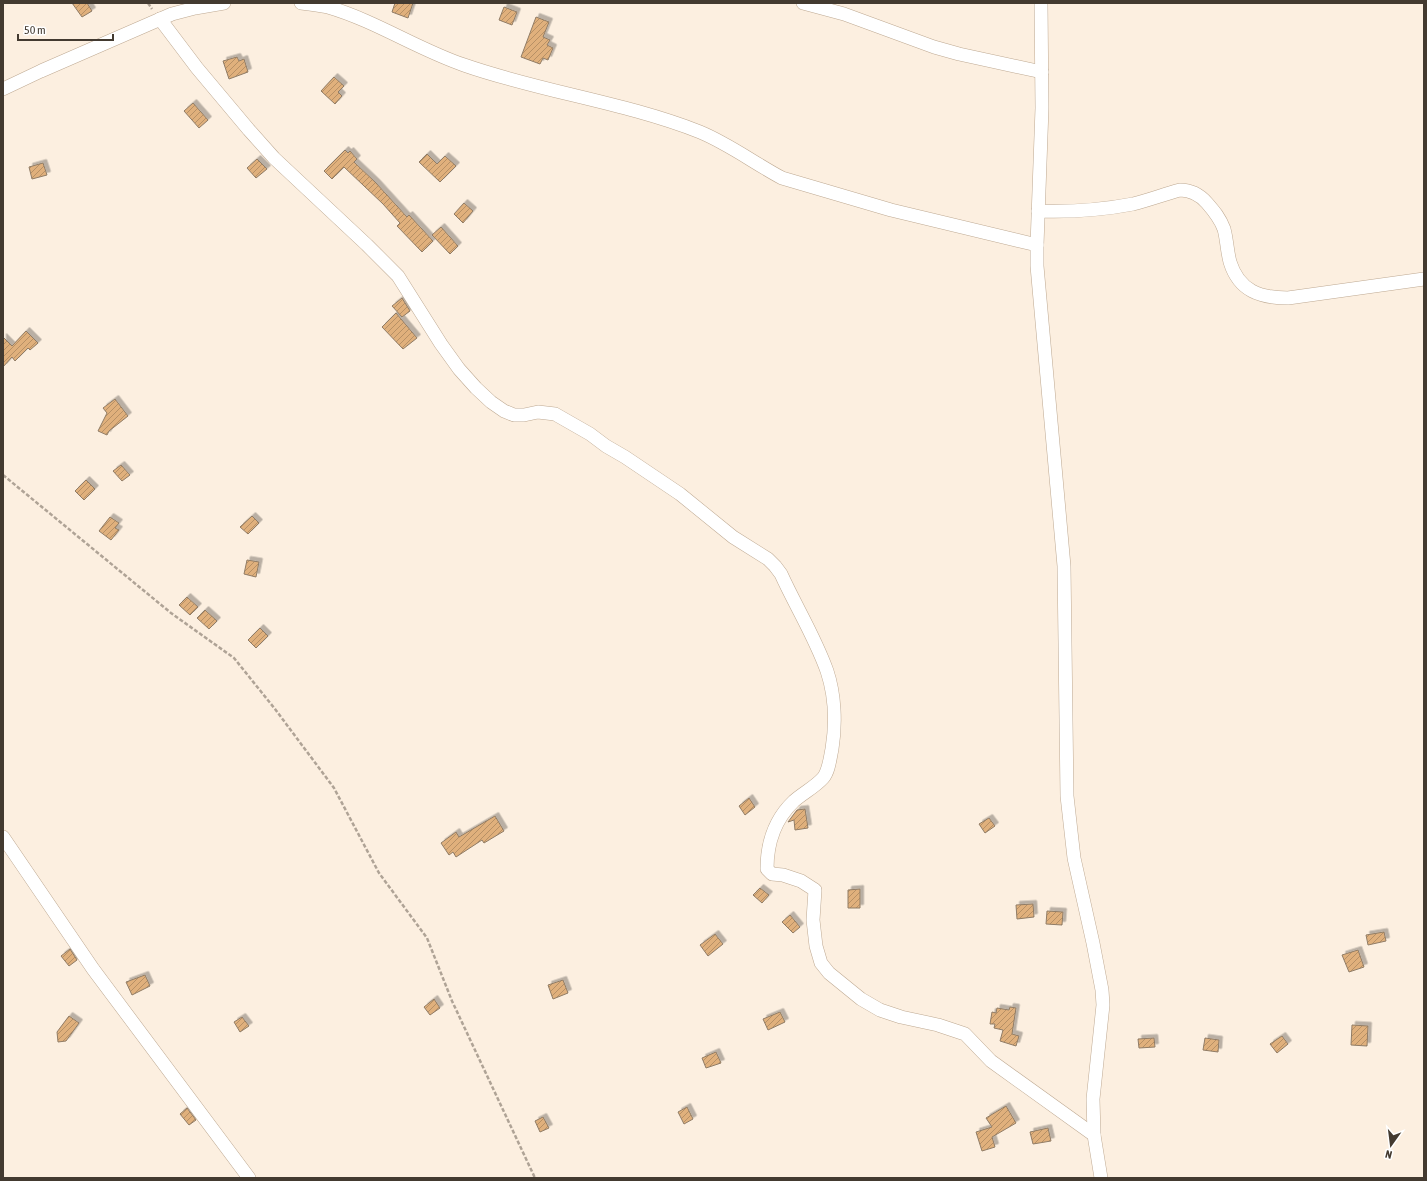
<svg xmlns="http://www.w3.org/2000/svg" width="1427" height="1181" viewBox="0 0 1427 1181" font-family="'Asap Condensed',sans-serif">
	<style>
		.building { fill: url(#building-hatch); stroke: #907c66; filter: url(#shadow) }
		.lines { fill: none; stroke-linecap: round; stroke-linejoin: round }
		.street-casing { stroke: #bea992; stroke-width: 14 }
		.path { stroke: #afa396; stroke-width: 2.5; stroke-dasharray: 4 2; stroke-linecap: butt }
		.street { stroke: #fff; stroke-width: 13 }
	</style>
	<defs>
		<pattern id="building-hatch" width="6" height="6" patternUnits="userSpaceOnUse"><rect width="6" height="6" fill="#e0b07b"/><path d="M-1 1l2-2M0 6l6-6M5 7l2-2" fill="none" stroke="#b79065"/></pattern>
		<filter id="shadow"><feDropShadow dx="3.5" dy="-3.5" stdDeviation="0" flood-color="#0004"/></filter>
	</defs>
	<rect width="100%" height="100%" fill="#fcefe0"/>
	<g class="building">
		<path d="M72,3h15l5,8 -10,6z"/>
		<path d="M395,3h18l-5,15 -16,-6z"/>
		<path d="M504,7l13,5 -5,13 -13,-5z"/>
		<path d="M536,17l13,5 -6,15 7,3 -3,5 6,3 -5,12 -5,-2 -3,6 -19,-7z"/>
		<path d="M237,57l2,4 5,-2 4,13 -19,7 -6,-18z"/>
		<path d="M334,77l10,9 -6,6 4,4 -7,8 -14,-13z"/>
		<path d="M193,103l15,17 -9,8 -15,-17z"/>
		<path d="M345,150l3,3 2,-2 7,8 -3,3 22,21 31,34 2,-2 24,26 -11,11 -25,-26 3,-3 -17,-19 -39,-37 -12,12 -8,-8z"/>
		<path d="M427,154l10,10 8,-8 11,10 -16,16 -21,-20z"/>
		<path d="M257,159l10,10 -11,9 -9,-10z"/>
		<path d="M43,163l4,12 -15,4 -3,-12z"/>
		<path d="M464,203l9,8 -10,12 -9,-9z"/>
		<path d="M441,227l17,19 -8,8 -18,-19z"/>
		<path d="M402,298l8,13 -8,6 -10,-11z"/>
		<path d="M396,313l21,25 -14,11 -21,-22z"/>
		<path d="M26,331l12,12 -8,7 -2,-2 -13,13 -3,-4 -9,10v-30l9,9z"/>
		<path d="M115,399l13,17 -19,15 -2,4 -9,-4 9,-18 -4,-5z"/>
		<path d="M121,465l9,10 -8,6 -9,-10z"/>
		<path d="M86,480l9,9 -11,11 -9,-9z"/>
		<path d="M252,516l7,7 -11,11 -8,-7z"/>
		<path d="M110,517l9,6 -4,5 4,2 -8,10 -12,-9z"/>
		<path d="M247,560l12,2 -3,15 -12,-3z"/>
		<path d="M187,597l11,10 -8,8 -11,-10z"/>
		<path d="M205,610l12,11 -8,8 -12,-11z"/>
		<path d="M260,628l8,8 -12,12 -8,-8z"/>
		<path d="M749,798l6,9 -10,8 -6,-9z"/>
		<path d="M805,809l3,19 -13,2 -1,-10 -6,2 9,-12z"/>
		<path d="M495,816l9,15 -20,12 -2,-3 -26,17 -3,-5 -4,3 -8,-12 15,-11 3,5z"/>
		<path d="M989,818l6,8 -10,7 -6,-9z"/>
		<path d="M760,888l9,7 -7,8 -9,-8z"/>
		<path d="M860,889v19h-12v-18z"/>
		<path d="M1033,904l1,13 -17,2 -1,-14z"/>
		<path d="M1047,911l16,1 -1,13 -16,-1z"/>
		<path d="M790,915l10,12 -7,6 -11,-11z"/>
		<path d="M1384,932l2,9 -18,4 -2,-10z"/>
		<path d="M715,934l8,10 -15,12 -8,-11z"/>
		<path d="M70,949l7,11 -8,6 -8,-10z"/>
		<path d="M1358,950l6,17 -15,5 -7,-17z"/>
		<path d="M145,975l5,11 -18,9 -6,-13z"/>
		<path d="M563,980l5,13 -15,6 -5,-14z"/>
		<path d="M434,999l6,9 -10,7 -6,-8z"/>
		<path d="M1010,1007l6,1 -4,26 7,2 -3,10 -16,-5 3,-11 -9,-2 1,-4h-5l2,-12 4,1 1,-5 12,2z"/>
		<path d="M780,1012l5,10 -17,8 -5,-11z"/>
		<path d="M69,1016l10,7 -13,18 -8,1 -1,-10z"/>
		<path d="M242,1017l7,9 -9,6 -6,-10z"/>
		<path d="M1352,1025l16,1 -1,20 -16,-1z"/>
		<path d="M1282,1036l6,8 -11,9 -7,-9z"/>
		<path d="M1154,1038l1,9 -16,1 -1,-9z"/>
		<path d="M1205,1038l14,2 -1,12 -15,-2z"/>
		<path d="M716,1052l5,11 -15,5 -4,-10z"/>
		<path d="M1006,1106l10,17 -24,14 3,10 -13,4 -6,-19 16,-5 -6,-9z"/>
		<path d="M687,1107l6,12 -9,5 -6,-12z"/>
		<path d="M187,1108l9,12 -7,5 -9,-11z"/>
		<path d="M543,1117l6,11 -9,4 -5,-11z"/>
		<path d="M1048,1128l3,13 -18,3 -3,-12z"/>
	</g>
	<g class="lines">
		<g class="street-casing">
			<g id="street">
				<path d="M301,3c9,1 18,2 27,4 48,14 89,42 136,58 77,27 160,37 236,67 29,12 54,31 82,46l109,32 146,35"/>
				<path d="M803,3l41,11 90,33 25,7 83,18"/>
				<path d="M1041,3l1,105 -5,137v21l27,300 3,230 7,62 19,85 9,47 1,15 -10,94 1,36 7,43"/>
				<path d="M160,19l37,49 52,62 25,28 93,87 31,31 43,68 18,25 17,19 15,14 13,9 10,4h10l14,-3 17,2 35,20 16,12 19,11 55,37 53,43 35,22 7,7 6,8c15,33 34,63 46,97 8,24 9,53 5,78 -2,9 -3,22 -9,29 -8,9 -20,15 -29,23 -19,18 -27,42 -27,68l5,5 11,1 18,6 14,9 -2,30 3,26 5,17 8,10 32,26 19,11 21,7 37,8 27,9 26,27 103,74"/>
				<path d="M3,89l38,-18 131,-57 23,-6 29,-5"/>
				<path d="M1038,211c32,1 64,-1 95,-7 16,-4 32,-10 47,-14 12,0 20,5 27,13 7,8 13,15 17,26 3,11 3,22 6,33 9,29 30,36 58,36l136,-19"/>
				<path d="M3,837l90,132 156,209"/>
			</g>
		</g>
		<g class="path">
			<path d="M148,3l4,6"/>
			<path d="M3,475l168,138 63,45 41,51 59,79 45,85 48,65 25,63 83,177"/>
		</g>
		<use href="#street" class="street"/>
	</g>
	<rect width="1427" height="1181" fill="none" stroke="#433a30" stroke-width="8"/>
	<g transform="translate(1391 1145) rotate(194)" stroke="#ffffff" stroke-width="3" paint-order="stroke">
	<path d="M0-3L7 15L0 10L-7 15Z" fill="#433a30"/>
	<text y="-6" font-size="11" font-weight="bold" text-anchor="middle" fill="#433a30">N</text>
	</g>
	<path d="M18 34v6h95v-6" fill="none" stroke="#433a30" stroke-width="2"/>
	<text x="24" y="34" font-size="12" fill="#433a30" stroke="#ffffff" stroke-width="3" paint-order="stroke">50 m</text>
</svg>
